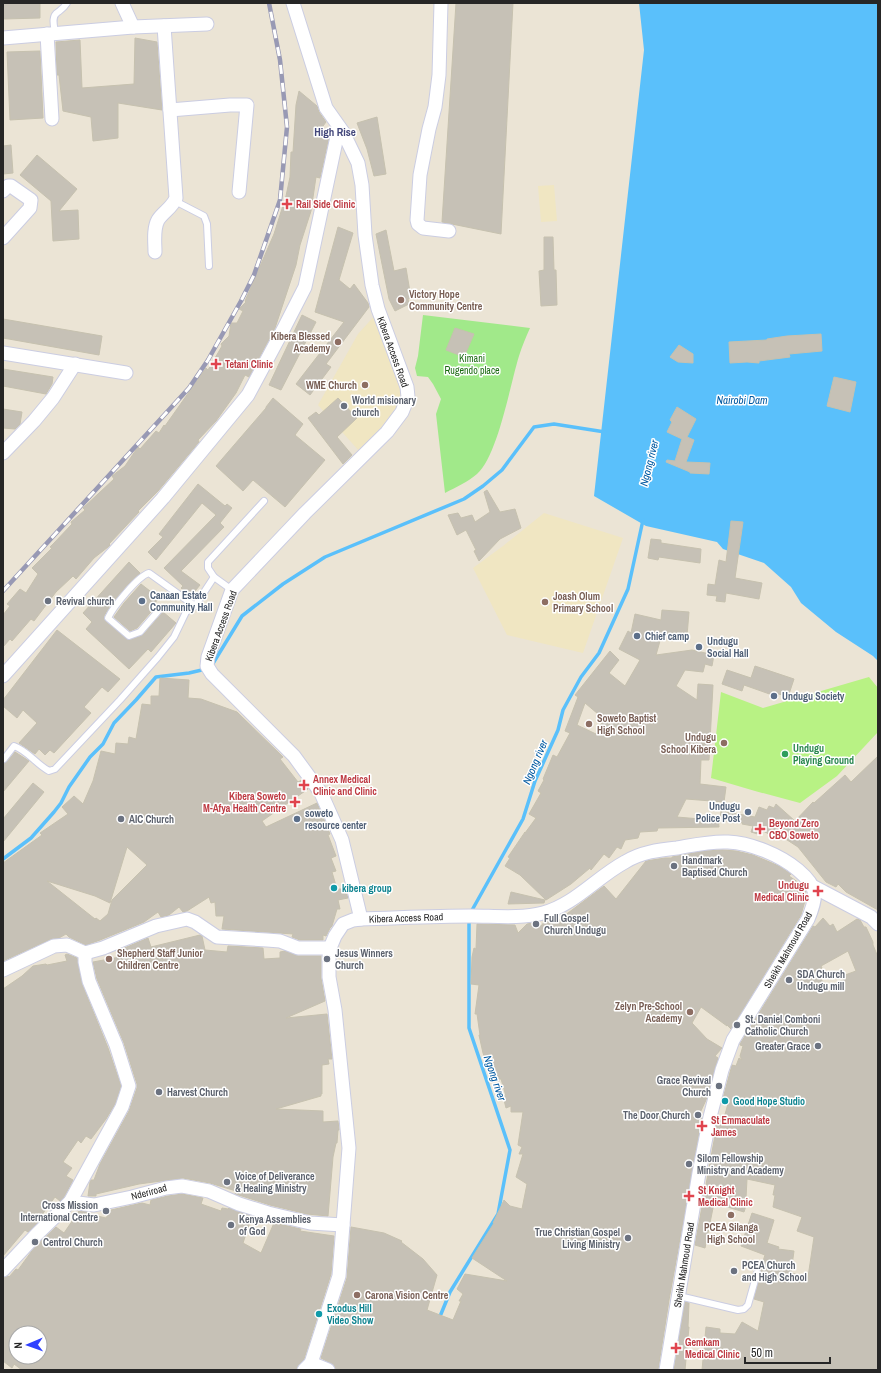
<svg xmlns="http://www.w3.org/2000/svg" width="881" height="1373" viewBox="0 0 881 1373" font-family="'Archivo Narrow',sans-serif">
	<style>
		.education { fill: #f0e6c2 }
		.green { fill: #a1e98a }
		.pitch { fill: #b8f284 }
		.water { fill: #5ac0fb }
		.lines { fill: none; stroke-linecap: round; stroke-linejoin: round }
		.stream { stroke: #5ac0fb; stroke-width: 3.5 }
		.building { fill: #c6c1b6; stroke: #c6c1af; fill-rule: evenodd }
		.service-casing { stroke: #cbcde2; stroke-width: 8 }
		.minor-casing { stroke: #cbcde2; stroke-width: 15 }
		.service { stroke: #fff; stroke-width: 6 }
		.minor { stroke: #fff; stroke-width: 13 }
		.rail-casing { stroke: #9899b4; stroke-width: 4.5 }
		.rail { stroke: #fff; stroke-width: 3; stroke-dasharray: 9; stroke-linecap: butt }
		.health-dot { fill: #e0444e; stroke: #fff; stroke-width: 1.5 }
		.education-dot { fill: #8d6e63; stroke: #fff; stroke-width: 1.5 }
		.worship-dot { fill: #6b7280; stroke: #fff; stroke-width: 1.5 }
		.service-dot { fill: #5c6f8a; stroke: #fff; stroke-width: 1.5 }
		.leisure-dot { fill: #2e9e5b; stroke: #fff; stroke-width: 1.5 }
		.culture-dot { fill: #0f9aa8; stroke: #fff; stroke-width: 1.5 }
		.labels { text-anchor: middle; dominant-baseline: central; stroke-width: 3; stroke-linejoin: round; paint-order: stroke }
		.health-label { font-size: 10px; font-weight: bold; fill: #be3a42; stroke: #fff; text-anchor: start }
		.education-label { font-size: 10px; font-weight: bold; fill: #785e54; stroke: #fff; text-anchor: start }
		.street-label { font-size: 10px; fill: #262626; stroke: #fff }
		.park-label { font-size: 10px; fill: #1a6911; stroke: #fff }
		.worship-label { font-size: 10px; font-weight: bold; fill: #5b616d; stroke: #fff; text-anchor: start }
		.service-label { font-size: 10px; font-weight: bold; fill: #4e5e75; stroke: #fff; text-anchor: start }
		.leisure-label { font-size: 10px; font-weight: bold; fill: #27864d; stroke: #fff; text-anchor: start }
		.culture-label { font-size: 10px; font-weight: bold; fill: #0d838f; stroke: #fff; text-anchor: start }
		.neighbourhood-label { font-size: 11px; font-weight: bold; fill: #43477b; stroke: #fff }
		.water-label { font-size: 11px; font-style: italic; fill: #0059a1; stroke: #fff }
	</style>
	<rect width="100%" height="100%" fill="#ebe4d5"/>
	<g class="education">
		<path d="M554,185l3,36 -16,1 -3,-36z"/>
		<path d="M377,313l26,78 -2,11 -16,22 -25,28 -42,-47 40,-71z"/>
		<path d="M544,513l79,25 -40,115 -76,-18 -34,-67 30,-22z"/>
	</g>
	<path class="green" d="M423,315l107,13c-4,9 -8,18 -11,28 -9,29 -21,99 -42,118 -9,8 -21,13 -32,19l-9,-79 5,-15 -8,-15 -5,-7 -11,-1 -2,-8 3,-12z"/>
	<path class="pitch" d="M869,677l9,11v44l-41,44 -37,27 -45,-12 -44,-13 10,-86 42,16z"/>
	<path class="water" d="M639,3h239v658l-5,-5 -37,-24 -35,-29 -10,-16 -27,-24 -41,-14 -6,-7 -71,-16 -52,-30 50,-446z"/>
	<g class="lines">
		<g class="stream">
			<path d="M212,665l30,-49 41,-32 42,-27 139,-58 19,-13 19,-16 32,-43 20,-3 51,8"/>
			<path d="M3,859l28,-21 23,-26 7,-9 8,-16 21,-30 13,-13 11,-21 22,-23 20,-23 33,-4 17,-4"/>
			<path d="M471,912l52,-93 12,-38 23,-51 5,-20 18,-33 18,-24 29,-64 15,-69"/>
			<path d="M438,1318l3,-4 9,-22 48,-78 12,-64 -41,-122v-110"/>
		</g>
	</g>
	<g class="building">
		<path d="M3,3h37v15l-36,1z"/>
		<path d="M456,3h57l-12,231 -59,-12z"/>
		<path d="M135,38l22,4 5,68 -44,-7v35l-25,3 -2,-24 -28,-6 -4,-36h-2l-1,-33 24,-2 2,48 52,-4z"/>
		<path d="M40,51l3,67 -33,2 -3,-68z"/>
		<path d="M299,91l18,15 2,6 7,10 -6,8 10,2 -10,46 -4,-1 -5,34 -11,34 -4,20 -21,63 -26,49 -4,-2 -9,18 -20,28 -18,19 1,2 -41,49 -20,20 1,1 -30,32 1,1 -2,2 -14,11 -18,21 -3,-3 -17,16 -22,29 -3,-2 -19,22 -2,-2 -7,8v-32l7,-9 -3,-2 13,-15 6,4 12,-19 -6,-6 20,-20 -2,-1 4,-4 18,-19 -1,-2 14,-12 -2,-2 31,-29 -2,-3 13,-10 13,-19 2,2 16,-18 3,2 5,-8 1,1 41,-58 2,2 14,-24 -1,-2 8,-8 2,-13h6l6,-12 -4,-2 7,-7 -1,-1 29,-67 12,-38 4,-19 1,-25h2l3,-47z"/>
		<path d="M377,117l9,57 -12,2 -7,-27 -10,-26z"/>
		<path d="M11,145l2,28 -10,1v-28z"/>
		<path d="M37,155l40,34 -18,22 19,-1 1,29 -26,2 -2,-40 -31,-26z"/>
		<path d="M338,227l15,6 -14,47 11,9 4,-5 14,19 1,4 -43,57 5,3 -21,28 -14,-11 48,-62 -29,-10z"/>
		<path d="M386,230l8,41 12,-3 5,30 -3,1 1,5 -14,7 -6,-12 -13,-65z"/>
		<path d="M544,237h9l1,33h2l1,35 -16,1 -2,-35 5,-1z"/>
		<path d="M302,315l14,7 -35,68 -12,-5z"/>
		<path d="M3,319l99,17 -3,19 -96,-17z"/>
		<path d="M455,328l19,6 -10,23 -18,-7z"/>
		<path d="M821,334l1,17 -33,3 1,3 -31,4v2l-12,-1 -17,1 -1,-21 38,-2v-1l20,-3z"/>
		<path d="M679,345l14,9v9l-15,-1 -8,-5z"/>
		<path d="M3,369l50,8 -1,7 -6,10 -43,-8z"/>
		<path d="M834,377l22,5 -6,30 -23,-6z"/>
		<path d="M273,398l30,26 -8,11 30,25 -40,47 -32,-27 -10,11 -27,-25 50,-58v-1z"/>
		<path d="M338,398l19,20 -20,19 15,18 -9,9 -35,-46 8,-6 3,3z"/>
		<path d="M677,407l19,12 -9,18 7,3 -8,22 24,1 -1,11 -19,-1v-1l-24,-10 1,-2 8,1 7,-22 -15,-7 5,-10 -2,-2z"/>
		<path d="M3,409l19,3 -2,12 -5,5 -12,-1z"/>
		<path d="M198,484l27,22 2,-2 5,4 -12,15 4,4 -43,44 19,14 -9,11 -10,-8 2,-2 -19,-18 52,-53 -14,-12 -46,57 -8,-8 15,-15 -4,-3z"/>
		<path d="M487,490l13,22 15,-3 6,19 -21,11 -21,22 -5,-10 2,-1 -10,-20 -9,5 -9,-20 10,-2 3,5 11,-3 3,7 15,-10 -6,-20z"/>
		<path d="M731,521l12,1 -8,56 27,5 -3,16 -33,-6 -1,9 -9,-1 1,-5 -10,-1 1,-11 7,1 4,-25 7,2z"/>
		<path d="M651,539l10,1v3l40,6 -1,14 -41,-6 -1,3 -10,-2z"/>
		<path d="M129,562l11,11 -11,10 -18,21 -7,12 1,5 24,19 14,-5 20,-23 13,11 -25,29 -3,-3 -19,20 -43,-40 6,-7 -9,-9z"/>
		<path d="M141,584l18,14 -5,6 2,2 -19,22 -7,3 -16,-14 10,-14z"/>
		<path d="M662,610l27,2 -2,24 -25,-2 -6,21 36,-5 22,5 -2,11 -7,-2 -2,8 -18,-2 -9,16 21,14 1,-16 15,1 -4,75h-8l-1,24 26,3 -2,15 -38,-3 -9,18 23,2 18,-1 1,9 -61,1 -1,3 -17,1 -2,6 -13,2 -4,9 -4,-2 -8,11 -5,-4 -13,16 -1,-2 -19,16 -25,16 -26,-25 -15,-9 5,-8 -2,-1 17,-25v1l11,-15 -7,-4 12,-21 -3,-2 6,-11 -1,-1 10,-24 4,2 13,-24 -5,-2 13,-34 -3,-2 35,-44 9,9 -10,13 16,13 15,-26 -21,-11 9,-18 3,2 4,-19 26,6zM585,703l19,16 -8,15 -19,-9z"/>
		<path d="M57,630l63,49 -12,13 -6,-5 -18,20 7,6 -37,40 -4,-3 -5,5 -6,-6 -4,5 -16,-11 18,-20 -14,-13 -6,8 -14,-12v-6z"/>
		<path d="M755,666l39,13 -6,18 -9,-3 -1,3 -34,-12 -2,6 -20,-7 5,-14 24,8z"/>
		<path d="M160,678l29,2 -1,18 13,1 36,13 46,45 -3,2 18,23 4,-2 6,9 -46,32 4,6 51,-24 13,31 -2,1 8,21 -5,2 5,13 -4,1 5,17h8l3,9 -10,2 2,9h-3l-5,17 -2,2 -4,8 -3,-1v5h-23l-8,-3 1,-3 -71,-5 2,-13h-8l-1,-14 -4,1 -2,-6 -22,14 -4,1 -4,-5 -10,8 -8,2 -3,-5 -14,10 -44,18 -14,5 -17,-8 -3,-3 -7,4 -8,1 -48,22v-98l39,-28 -2,-2 28,-19 -6,-7 12,-11 9,8 10,-23 8,-30 14,3 1,-11 12,1 1,-7 7,2 6,-35 9,1v-9h8zM127,847l20,18 -35,35 -4,14 -8,7 -4,-3 -1,1 -48,-38 48,15 15,7z"/>
		<path d="M15,752l14,9 -26,31v-29l4,-1z"/>
		<path d="M878,756v154l-32,-18 -8,-8 -2,3 -10,-5 -28,-35 -17,-11 -1,1 -9,-8 -2,5 -6,-3 -2,4 -10,-3 2,-6 -11,-2 1,-1 -23,-3 1,-9 34,6 4,-10 8,3 2,-4 5,2 2,-4 19,17 18,-19 1,1 31,-28 6,7z"/>
		<path d="M33,783l11,9 -41,50v-23z"/>
		<path d="M722,850l14,1 17,4 26,11 12,8 -2,2 13,9 3,5 1,7 -5,18 -70,114 -4,-4v1l-26,-19 -9,16 15,16 15,9 -7,8 3,2 -12,42 -7,15 3,1 -33,184 -11,70h-322l-2,-5 -13,-7 26,-80 4,-51 33,6 18,8 -1,1 22,17 14,16 -10,35 26,10 8,-19h-2l4,-7 -6,-5 8,-15 42,7 -35,-23 22,-35h-1l11,-23 6,6 12,3 5,-25 -11,-7 7,-23h-4l3,-7 -4,-2 5,-33h-12v-6l-5,2 -3,-12h3l-5,-17h-9l-9,-26 -4,-18h1l-3,-21h-2l4,-29 -8,-1 1,-27 2,-9 2,1 1,-25 38,1 3,8 9,-9 11,-2 3,4 4,-5 7,-3 4,4 48,-36 12,13 30,-38 19,-3h7v-1l32,-6z"/>
		<path d="M511,892l34,8 -1,3 -36,1z"/>
		<path d="M823,918l7,8 3,-2 4,8 20,-13 3,1 4,7h2l7,15v3l5,12v413h-176l4,-43 14,2v4l15,1 7,-12 16,9 6,-29 -10,-3 7,-25 -1,-4 5,-15 -24,-9 11,-33 22,7 -7,23 12,4 -1,2 16,2 -3,22 17,4 6,-40 -17,-6 5,-14 -29,-10 2,-12h-2l2,-10 -28,-6 -1,19 2,1 -4,13 -30,-9 -9,45 -10,-3 23,-126 5,2 5,-17 -6,-2 10,-37 4,1 3,-8 3,2 -2,-4 3,-10 -3,-1v-1l73,-118 2,1zM848,951l8,20 -11,4 1,3 -18,10 -13,-16 7,-4 -1,-2z"/>
		<path d="M200,935l2,1 3,14 22,2 1,-6 35,2 1,11 16,-1v-6l5,-1 13,5h23v22l4,23 -39,17 41,-4 5,45h-4l1,5 -7,1v29h-1v2l-45,13 47,2v11l15,-1 1,9h-1l-1,13h-1l-3,14 -5,59 -21,-2 -37,-9 -28,-9 -7,-2 1,-3 -26,-8 -27,-5 -44,6 -43,10v2h-8l2,-14 1,-2h3l6,-16 29,-53 8,-23v-4l-13,-41 -27,-64 -4,-17 32,-6 -3,-7 26,-11 3,9z"/>
		<path d="M67,954l10,4 5,26 26,64 13,38 -6,18 -9,15 -15,20 -5,-3 -5,7 -3,-3 -15,22 9,6 -6,8 7,4 -9,17 -4,4 -5,-4 -14,19 1,2 -14,14 -3,-2 -22,26v-267l19,-13 11,-10 13,-2 1,1 20,-4 -2,-6z"/>
		<path d="M182,1194l21,4 -2,6 20,7 1,-3 6,1 1,-1 23,8 -9,27 18,10 13,-30 27,6 -1,2 34,5 -3,38 -27,85 -6,6 -2,5h-274l-8,-6 -2,4 -9,-7v-83l5,-2 1,1 7,-8 2,1 16,-22 22,-21 8,6 15,-22 10,1v2l17,4 5,-8 31,-7 8,2 1,-5 17,-4zM16,1333h24v24h-24z"/>
		<path d="M685,1302l4,1 -1,24h1l-4,43h-11z"/>
	</g>
	<g class="lines">
		<g class="service-casing">
			<g id="service">
				<path d="M55,33c-1,-7 -4,-17 3,-21 4,-3 6,-4 9,-9"/>
				<path d="M175,201l29,15 3,8 2,42"/>
				<path d="M214,577l-6,-9v-6l56,-61"/>
				<path d="M160,609l-20,23 -11,4 -21,-18c5,-11 30,-42 41,-45l46,33"/>
				<path d="M4,759l10,-13c14,5 22,18 35,25l6,-2 65,-69 38,-43 16,-20 12,-25 9,-6 19,-29 18,13"/>
				<path d="M679,1296l59,14 6,-1 4,-4 9,-32"/>
			</g>
		</g>
		<g class="minor-casing">
			<g id="minor">
				<path d="M122,3l11,24"/>
				<path d="M293,3l33,105 17,24 15,31 4,22 3,50 7,50 6,24 29,78 1,10 -6,15 -15,20 -82,81 -73,77 -24,67 -1,9 5,8 82,82 27,37 21,47 19,79c37,-1 73,-3 110,-3 23,0 49,3 72,-3 31,-8 54,-36 82,-51 16,-10 34,-12 52,-14 17,-3 34,-7 51,-6 23,1 52,13 70,28 20,17 20,25 10,49l-75,121 -11,30 -12,47 -11,56 -33,197"/>
				<path d="M441,3l-2,72 -4,32 -6,22 -9,46 -3,45 1,4 5,4 26,3"/>
				<path d="M47,34l5,85"/>
				<path d="M3,38l130,-11 74,-3"/>
				<path d="M170,110l60,-5h17l-8,87"/>
				<path d="M3,191l5,-5h3l20,14 -1,8 -27,30"/>
				<path d="M155,252c0,-9 -2,-23 3,-32 5,-8 14,-12 18,-22l-12,-172"/>
				<path d="M3,353l123,20"/>
				<path d="M3,453l31,-32 19,-23 22,-34"/>
				<path d="M3,676l160,-178 85,-103 36,-67 21,-41 34,-160"/>
				<path d="M814,887l57,30 7,7"/>
				<path d="M3,970l51,-24 13,-1 18,8 18,-5 53,-22 31,-7 8,3 22,15 50,3 13,1 18,7h32"/>
				<path d="M70,1202l52,-95 7,-21 -13,-41 -27,-64 -4,-19v-9"/>
				<path d="M3,1270l34,-36 33,-32 24,3 38,-8 34,-9 16,-2 27,5 30,13 29,9 42,10 33,2"/>
				<path d="M311,1363l17,7"/>
				<path d="M304,1370l7,-7 28,-87 10,-128 -14,-138 -6,-33v-20l1,-9 5,-12 8,-12 10,-4 8,-1"/>
			</g>
		</g>
		<use href="#service" class="service"/>
		<use href="#minor" class="minor"/>
		<g class="rail-casing">
			<path id="rail" d="M3,591l186,-203 19,-28 33,-59 13,-26 26,-75 7,-73 -7,-67 -11,-57"/>
		</g>
		<use href="#rail" class="rail"/>
	</g>
	<g class="health-dot">
		<path d="M285 198h4v4h4v4h-4v4h-4v-4h-4v-4h4z"/>
		<path d="M214 358h4v4h4v4h-4v4h-4v-4h-4v-4h4z"/>
		<path d="M302 779h4v4h4v4h-4v4h-4v-4h-4v-4h4z"/>
		<path d="M293 796h4v4h4v4h-4v4h-4v-4h-4v-4h4z"/>
		<path d="M758 823h4v4h4v4h-4v4h-4v-4h-4v-4h4z"/>
		<path d="M816 885h4v4h4v4h-4v4h-4v-4h-4v-4h4z"/>
		<path d="M700 1120h4v4h4v4h-4v4h-4v-4h-4v-4h4z"/>
		<path d="M687 1190h4v4h4v4h-4v4h-4v-4h-4v-4h4z"/>
		<path d="M674 1342h4v4h4v4h-4v4h-4v-4h-4v-4h4z"/>
	</g>
	<g class="education-dot">
		<circle cx="401" cy="300" r="4"/>
		<circle cx="338" cy="342" r="4"/>
		<circle cx="365" cy="385" r="4"/>
		<circle cx="545" cy="602" r="4"/>
		<circle cx="589" cy="724" r="4"/>
		<circle cx="724" cy="743" r="4"/>
		<circle cx="109" cy="959" r="4"/>
		<circle cx="690" cy="1012" r="4"/>
		<circle cx="731" cy="1215" r="4"/>
		<circle cx="357" cy="1295" r="4"/>
	</g>
	<g class="worship-dot">
		<circle cx="344" cy="406" r="4"/>
		<circle cx="48" cy="601" r="4"/>
		<circle cx="121" cy="819" r="4"/>
		<circle cx="674" cy="866" r="4"/>
		<circle cx="536" cy="924" r="4"/>
		<circle cx="327" cy="959" r="4"/>
		<circle cx="789" cy="980" r="4"/>
		<circle cx="737" cy="1025" r="4"/>
		<circle cx="818" cy="1046" r="4"/>
		<circle cx="719" cy="1086" r="4"/>
		<circle cx="159" cy="1092" r="4"/>
		<circle cx="698" cy="1115" r="4"/>
		<circle cx="689" cy="1164" r="4"/>
		<circle cx="227" cy="1182" r="4"/>
		<circle cx="106" cy="1211" r="4"/>
		<circle cx="231" cy="1225" r="4"/>
		<circle cx="628" cy="1238" r="4"/>
		<circle cx="35" cy="1242" r="4"/>
		<circle cx="734" cy="1271" r="4"/>
	</g>
	<g class="service-dot">
		<circle cx="142" cy="601" r="4"/>
		<circle cx="637" cy="636" r="4"/>
		<circle cx="699" cy="647" r="4"/>
		<circle cx="774" cy="696" r="4"/>
		<circle cx="748" cy="812" r="4"/>
		<circle cx="297" cy="819" r="4"/>
	</g>
	<circle class="leisure-dot" cx="785" cy="754" r="4"/>
	<g class="culture-dot">
		<circle cx="334" cy="888" r="4"/>
		<circle cx="725" cy="1101" r="4"/>
		<circle cx="319" cy="1314" r="4"/>
	</g>
	<g class="labels">
		<g class="health-label">
			<text x="296" y="204">Rail Side Clinic</text>
			<text x="225" y="364">Tetani Clinic</text>
			<text x="313" y="779">Annex Medical<tspan x="313" dy="12">Clinic and Clinic</tspan></text>
			<text x="286" y="796" text-anchor="end">Kibera Soweto<tspan x="286" dy="12">M-Afya Health Centre</tspan></text>
			<text x="769" y="823">Beyond Zero<tspan x="769" dy="12">CBO Soweto</tspan></text>
			<text x="809" y="885" text-anchor="end">Undugu<tspan x="809" dy="12">Medical Clinic</tspan></text>
			<text x="711" y="1120">St Emmaculate<tspan x="711" dy="12">James</tspan></text>
			<text x="698" y="1190">St Knight<tspan x="698" dy="12">Medical Clinic</tspan></text>
			<text x="685" y="1342">Gemkam<tspan x="685" dy="12">Medical Clinic</tspan></text>
		</g>
		<g class="education-label">
			<text x="409" y="294">Victory Hope<tspan x="409" dy="12">Community Centre</tspan></text>
			<text x="330" y="336" text-anchor="end">Kibera Blessed<tspan x="330" dy="12">Academy</tspan></text>
			<text x="357" y="385" text-anchor="end">WME Church</text>
			<text x="553" y="596">Joash Olum<tspan x="553" dy="12">Primary School</tspan></text>
			<text x="597" y="718">Soweto Baptist<tspan x="597" dy="12">High School</tspan></text>
			<text x="716" y="737" text-anchor="end">Undugu<tspan x="716" dy="12">School Kibera</tspan></text>
			<text x="117" y="953">Shepherd Staff Junior<tspan x="117" dy="12">Children Centre</tspan></text>
			<text x="682" y="1006" text-anchor="end">Zelyn Pre-School<tspan x="682" dy="12">Academy</tspan></text>
			<text x="731" y="1227" text-anchor="middle">PCEA Silanga<tspan x="731" dy="12">High School</tspan></text>
			<text x="365" y="1295">Carona Vision Centre</text>
		</g>
		<g class="street-label">
			<text transform="translate(393 352) rotate(70)">Kibera Access Road</text>
			<text transform="translate(221 626) rotate(-70)">Kibera Access Road</text>
			<text transform="translate(406 918) rotate(-2)">Kibera Access Road</text>
			<text transform="translate(788 950) rotate(-60)">Sheikh Mahmoud Road</text>
			<text transform="translate(149 1192) rotate(-15)">Nderiroad</text>
			<text transform="translate(684 1265) rotate(-81)">Sheikh Mahmoud Road</text>
		</g>
		<g class="park-label">
			<text x="472" y="358">Kimani<tspan x="472" dy="12">Rugendo place</tspan></text>
		</g>
		<g class="worship-label">
			<text x="352" y="400">World misionary<tspan x="352" dy="12">church</tspan></text>
			<text x="56" y="601">Revival church</text>
			<text x="129" y="819">AIC Church</text>
			<text x="682" y="860">Handmark<tspan x="682" dy="12">Baptised Church</tspan></text>
			<text x="544" y="918">Full Gospel<tspan x="544" dy="12">Church Undugu</tspan></text>
			<text x="335" y="953">Jesus Winners<tspan x="335" dy="12">Church</tspan></text>
			<text x="797" y="974">SDA Church<tspan x="797" dy="12">Undugu mill</tspan></text>
			<text x="745" y="1019">St. Daniel Comboni<tspan x="745" dy="12">Catholic Church</tspan></text>
			<text x="810" y="1046" text-anchor="end">Greater Grace</text>
			<text x="711" y="1080" text-anchor="end">Grace Revival<tspan x="711" dy="12">Church</tspan></text>
			<text x="167" y="1092">Harvest Church</text>
			<text x="690" y="1115" text-anchor="end">The Door Church</text>
			<text x="697" y="1158">Silom Fellowship<tspan x="697" dy="12">Ministry and Academy</tspan></text>
			<text x="235" y="1176">Voice of Deliverance<tspan x="235" dy="12">&amp; Healing Ministry</tspan></text>
			<text x="98" y="1205" text-anchor="end">Cross Mission<tspan x="98" dy="12">International Centre</tspan></text>
			<text x="239" y="1219">Kenya Assemblies<tspan x="239" dy="12">of God</tspan></text>
			<text x="620" y="1232" text-anchor="end">True Christian Gospel<tspan x="620" dy="12">Living Ministry</tspan></text>
			<text x="43" y="1242">Centrol Church</text>
			<text x="742" y="1265">PCEA Church<tspan x="742" dy="12">and High School</tspan></text>
		</g>
		<g class="service-label">
			<text x="150" y="595">Canaan Estate<tspan x="150" dy="12">Community Hall</tspan></text>
			<text x="645" y="636">Chief camp</text>
			<text x="707" y="641">Undugu<tspan x="707" dy="12">Social Hall</tspan></text>
			<text x="782" y="696">Undugu Society</text>
			<text x="740" y="806" text-anchor="end">Undugu<tspan x="740" dy="12">Police Post</tspan></text>
			<text x="305" y="813">soweto<tspan x="305" dy="12">resource center</tspan></text>
		</g>
		<g class="leisure-label">
			<text x="793" y="748">Undugu<tspan x="793" dy="12">Playing Ground</tspan></text>
		</g>
		<g class="culture-label">
			<text x="342" y="888">kibera group</text>
			<text x="733" y="1101">Good Hope Studio</text>
			<text x="327" y="1308">Exodus Hill<tspan x="327" dy="12">Video Show</tspan></text>
		</g>
		<g class="neighbourhood-label">
			<text x="335" y="132">High Rise</text>
		</g>
		<g class="water-label">
			<text x="742" y="400">Nairobi Dam</text>
			<text transform="translate(649 463) rotate(-76)">Ngong river</text>
			<text transform="translate(535 762) rotate(-67)">Ngong river</text>
			<text transform="translate(495 1078) rotate(71)">Ngong river</text>
		</g>
	</g>
	<rect width="881" height="1373" fill="none" stroke="#262626" stroke-width="8"/>
	<g transform="translate(28 1345) rotate(268)"><circle r="19" fill="#ffffff" stroke="#a8a8a8"/>
	<path d="M0-3L7 15L0 10L-7 15Z" fill="#2f40ff"/>
	<text y="-6" font-size="11" font-weight="bold" text-anchor="middle" fill="#262626">N</text>
	</g>
	<path d="M745 1357v6h85v-6" fill="none" stroke="#262626" stroke-width="2"/>
	<text x="751" y="1357" font-size="12" fill="#262626" stroke="#ffffff" stroke-width="3" paint-order="stroke">50 m</text>
</svg>
